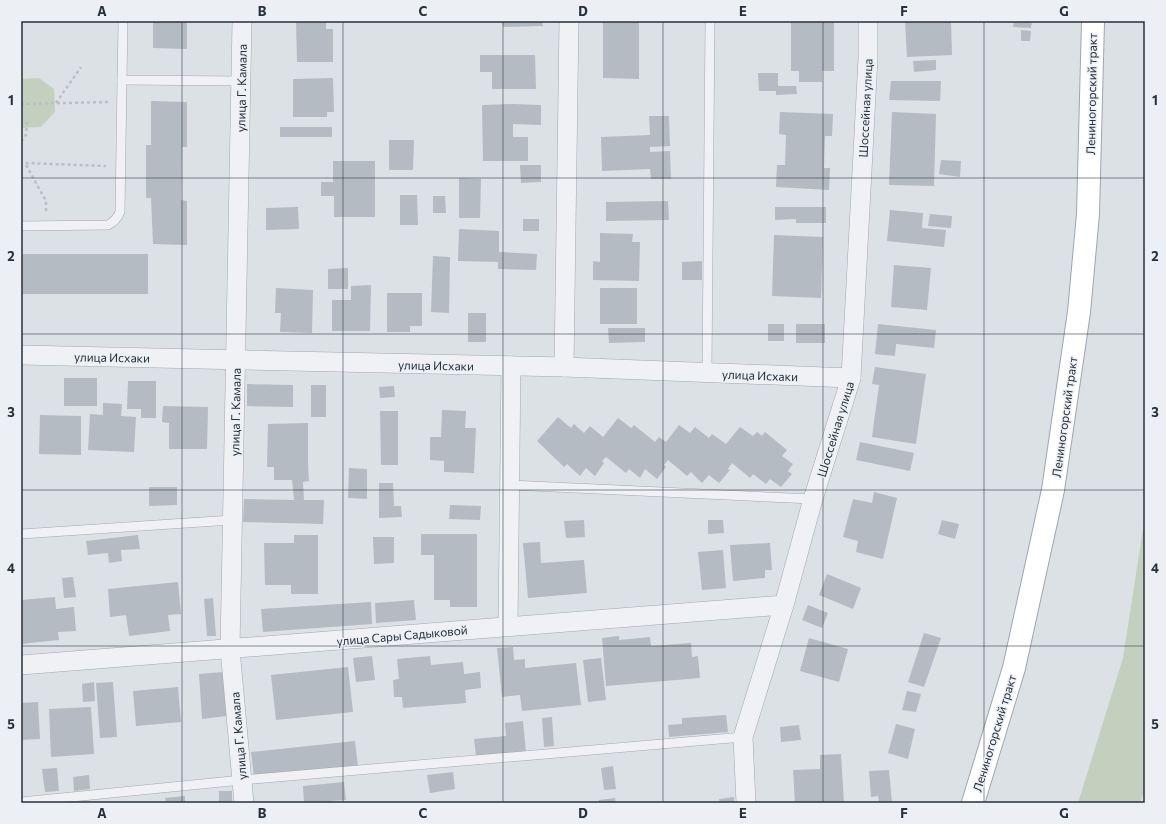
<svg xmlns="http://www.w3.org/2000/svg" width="1166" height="824" viewBox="0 0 1166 824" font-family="Commissioner,sans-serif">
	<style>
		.green { fill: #c4d0be }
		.building { fill: #b4bbc3 }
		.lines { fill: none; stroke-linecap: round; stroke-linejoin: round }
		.lane-casing { stroke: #a2a8b0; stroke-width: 10 }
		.street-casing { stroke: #a2a8b0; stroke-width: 20 }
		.primary-casing { stroke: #9ca6b2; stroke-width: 24 }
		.path { stroke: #bbbfc5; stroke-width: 2.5; stroke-dasharray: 3 3; stroke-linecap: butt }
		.lane { stroke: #eff1f5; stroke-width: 9 }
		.street { stroke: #eff1f5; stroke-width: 19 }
		.primary { stroke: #fff; stroke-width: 22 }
		.grid { fill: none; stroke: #26303c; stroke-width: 1; stroke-opacity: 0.55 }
		.labels { text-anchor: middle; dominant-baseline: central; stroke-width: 3; stroke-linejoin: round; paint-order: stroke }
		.street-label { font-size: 12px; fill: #26303c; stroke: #ecf0f4 }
		.neatline { fill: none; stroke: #26303c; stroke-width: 1.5 }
		.grid-label { font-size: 13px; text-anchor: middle; font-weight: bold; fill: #26303c }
	</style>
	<rect width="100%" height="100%" fill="#dce1e6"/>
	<g class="green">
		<path d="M39,78l15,11 1,23 -14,15 -20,1v-49z"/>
		<path d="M1145,516v273l-5,14h-62l45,-145z"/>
	</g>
	<g class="building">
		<path d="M153,21h34v28l-34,-1z"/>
		<path d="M296,21h30v8h7v33h-36z"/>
		<path d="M502,21h40l1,5 -40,1z"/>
		<path d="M603,21h36v58l-36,-1z"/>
		<path d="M791,21h43v50h-12v11h-23v-11h-8z"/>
		<path d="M905,21h46l1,34 -45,2z"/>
		<path d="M1014,21h18l-1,7 -18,-1z"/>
		<path d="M1021,30l10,1 -1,10h-9z"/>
		<path d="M480,55h55l1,34h-44v-17h-12z"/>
		<path d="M936,60v10l-22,2 -1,-11z"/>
		<path d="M758,73h20v13h18l1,8 -21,1v-4h-17z"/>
		<path d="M333,78l1,34h-7v5h-34v-38z"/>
		<path d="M891,81h50l-1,20 -51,-1z"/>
		<path d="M151,101l36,1v45h-5l-1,53 6,1v44l-34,-1 -2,-46h-5v-53h5z"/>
		<path d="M513,104l28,1v20l-28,-1v13h15v24h-45l-1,-56z"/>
		<path d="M780,112l53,2 -1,22h-7l-1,32h6l-1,22 -53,-3 1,-22h8l1,-30 -7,-1z"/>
		<path d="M892,112l44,2 -2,72 -45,-1z"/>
		<path d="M649,116h20l1,30 -20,1v5l20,-1 1,28h-20l-1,-10 -48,2 -1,-34 49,-2z"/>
		<rect x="280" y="127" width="52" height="10"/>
		<path d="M389,140h25l-1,30h-24z"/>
		<path d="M941,160l20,1 -1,16 -21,-3z"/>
		<path d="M333,161h42v56h-41v-21h-13v-14h12z"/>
		<path d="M520,165h21v17l-20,1z"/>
		<path d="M459,178l22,1 -1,39h-21z"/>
		<path d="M400,195h17l1,30h-18z"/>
		<path d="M433,196h12l1,17h-13z"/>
		<path d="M668,201l1,19 -63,1v-19z"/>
		<path d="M298,207l1,22 -33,1v-22z"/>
		<path d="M775,207h51v16h-30v-4l-21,1z"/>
		<path d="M890,210l33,3 -1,15 24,2 -2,17 -57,-6z"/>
		<path d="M930,214l22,2 -1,12 -23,-2z"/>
		<rect x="523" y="219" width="16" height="12"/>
		<path d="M459,229l40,2v21l38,2 -1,16 -38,-1v-7l-40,-1z"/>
		<path d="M600,233l33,1 -1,8h8l-1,39 -46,-1v-19l7,1z"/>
		<path d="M774,235l49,2 -2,61 -49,-2z"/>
		<rect x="21" y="254" width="127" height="40"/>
		<path d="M433,256l17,1 -1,56 -18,-1z"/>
		<path d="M702,261v19h-20v-18z"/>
		<path d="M894,265l37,3 -4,42 -36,-3z"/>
		<path d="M348,268v21h-20v-20z"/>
		<path d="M371,285l-1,46h-38v-31h19v-14z"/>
		<path d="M276,288l37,2 -1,43 -32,-1 1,-19h-6z"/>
		<rect x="600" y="288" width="37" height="36"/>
		<path d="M387,293h35v33h-12v6h-23z"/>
		<rect x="468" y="313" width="18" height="29"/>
		<rect x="768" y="324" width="16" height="17"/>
		<rect x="796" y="324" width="29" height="19"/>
		<path d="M878,324l58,6 -2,18 -38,-4 -1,12 -20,-2z"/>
		<path d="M608,328h37v14l-36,1z"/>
		<path d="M875,367l51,7 -10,70 -44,-7 7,-52 -7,-1z"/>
		<rect x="64" y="378" width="33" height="28"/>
		<path d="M128,381h28v37h-15v-9h-14z"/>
		<path d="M247,384l46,1v22l-46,-1z"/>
		<rect x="311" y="385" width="15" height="32"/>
		<path d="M394,386l1,11 -15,1 -1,-11z"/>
		<path d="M103,403l19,1 -1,12 15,1 -2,35 -46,-2 2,-36 13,1z"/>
		<path d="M163,406l45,1 -1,42h-38v-26l-7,-1z"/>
		<path d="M442,410l24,1 -1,17h11l-2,45 -30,-1v-11l-14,-1v-23h11z"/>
		<path d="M380,411h18v54h-17z"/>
		<path d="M40,415l41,1v39l-42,-1z"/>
		<path d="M558,417l13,11 3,-4 10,9 6,-7 13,11 15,-19 13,10 3,-3 21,17 4,-5 7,5 13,-17 11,8 5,-6 14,11 3,-4 14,10 14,-17 13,9 4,-4 5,4 3,-4 22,18 -5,6 11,8 -5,7 4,3 -11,13 -11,-8 -4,5 -13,-10 -3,4 -18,-15 -4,6 2,1 -11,13 -10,-8 -7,8 -11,-11 -4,4 -19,-16 -4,5 2,2 -9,12 -12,-10 -5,9 -11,-9 -3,4 -20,-16 -4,4 2,2 -9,13 -9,-8 -6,8 -13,-12 -3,3 -27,-26z"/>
		<path d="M308,423v43l1,15 -6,1 1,18h20l-1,24 -80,-2 1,-23 50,1 -2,-20h-18v-13h-7l1,-43z"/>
		<path d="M860,442l54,11 -4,18 -54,-11z"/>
		<path d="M349,468l18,1v30l-19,-1z"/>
		<path d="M379,483h14l1,23h7l1,11 -23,1z"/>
		<path d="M149,487h28v18l-28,1z"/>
		<path d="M874,492l23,6 -14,61 -27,-7 2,-11 -15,-4 10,-38 19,4z"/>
		<path d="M450,505l31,1 -1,14 -31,-1z"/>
		<path d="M584,520l1,17 -19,1 -2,-17z"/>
		<path d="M708,520h15l1,13 -16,1z"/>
		<path d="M942,520l17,4 -4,15 -17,-5z"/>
		<path d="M421,534h56v73h-27v-7h-16v-45h-13z"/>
		<path d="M138,535l2,14 -19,1 1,11 -13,2 -1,-10 -20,2 -2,-14z"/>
		<path d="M294,535h24v59h-27v-9h-26l-1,-42h30z"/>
		<path d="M373,537h21v26l-20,1z"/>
		<path d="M540,542l1,21 43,-3 3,33 -59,5 -5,-55z"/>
		<path d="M770,543l2,27h-7v8l-32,3 -3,-36z"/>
		<path d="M723,550l3,38 -24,2 -4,-38z"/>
		<path d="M827,574l34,14 -8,21 -34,-14z"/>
		<path d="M73,577l3,20 -12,1 -2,-20z"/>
		<path d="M178,582l3,32 -13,1 2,16 -41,5 -3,-21 -16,2 -2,-28z"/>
		<path d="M55,597l1,12 18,-2 2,24 -18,1 1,8 -38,4v-44z"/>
		<path d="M213,598l3,38h-9l-3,-37z"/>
		<path d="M414,600l2,20 -40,3 -1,-20z"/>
		<path d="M371,602l1,22 -109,8 -2,-23z"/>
		<path d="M808,605l20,8 -6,15 -20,-8z"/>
		<path d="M924,633l17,5 -17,49 -16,-5z"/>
		<path d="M619,636v4l31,-3 1,9 40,-3 1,14 6,-1 2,22 -94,8 -4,-48z"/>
		<path d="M809,638l39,11 -9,33 -39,-11z"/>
		<path d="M513,647l1,13 11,-1v9l51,-5 5,42 -59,6 -2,-16 -18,2 -5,-49z"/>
		<path d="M372,656l3,24 -19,2 -3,-24z"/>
		<path d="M430,656l1,9 32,-3 1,12 16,-2 1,16 -16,2 1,13 -63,5 -1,-11h-8l-1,-17 6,-1 -2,-20z"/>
		<path d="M601,658l5,42 -18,2 -5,-42z"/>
		<path d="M348,667l5,45 -77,8 -5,-45z"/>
		<path d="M223,672l4,44 -25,3 -3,-45z"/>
		<path d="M94,682l1,19 -12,1 -1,-18z"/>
		<path d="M113,682l4,55 -17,1 -4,-55z"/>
		<path d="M178,687l3,35 -45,4 -3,-35z"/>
		<path d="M907,691l14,3 -5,18 -14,-2z"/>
		<path d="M38,702l2,37 -19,1v-37z"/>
		<path d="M91,707l3,47 -43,3 -2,-48z"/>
		<path d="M726,715l2,17 -59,5 -1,-12 14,-1v-6z"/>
		<path d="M552,717l2,29 -10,1 -2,-29z"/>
		<path d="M523,721l3,31 -50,4 -2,-17 32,-3 -1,-13z"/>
		<path d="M896,724l19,5 -7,30 -20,-6z"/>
		<path d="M799,725l2,15 -20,2 -1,-15z"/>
		<path d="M355,741l3,26 -104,10 -3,-25z"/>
		<path d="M841,754l3,49h-49l-2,-33 27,-1v-14z"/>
		<path d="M613,766l3,23 -12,1 -3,-22z"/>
		<path d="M57,768l2,23 -14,1 -3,-23z"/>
		<path d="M889,770l3,33h-13l-1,-7 -7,1 -2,-26z"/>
		<path d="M453,772l2,17 -25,4 -3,-18z"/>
		<path d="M89,775l1,14 -16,2 -1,-14z"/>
		<path d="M344,782l2,18 -15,1v2h-27l-1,-17z"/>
		<rect x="219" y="791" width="13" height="12"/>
		<path d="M185,796v7h-19l-1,-5z"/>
		<path d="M734,797v6h-14l-1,-4z"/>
		<path d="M615,798l1,5h-17v-3z"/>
	</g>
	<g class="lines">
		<g class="lane-casing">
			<g id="lane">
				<path d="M123,21l-1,59 119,1"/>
				<path d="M21,226l87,-1c6,-3 9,-6 12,-13l2,-132"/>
				<path d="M707,372l3,-351"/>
				<path d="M510,485l303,14"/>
				<path d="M21,534l211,-14"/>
				<path d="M21,802l221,-22 501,-43"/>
			</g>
		</g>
		<g class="street-casing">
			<g id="street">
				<path d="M242,21l-12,628 14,154"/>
				<path d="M21,355l543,12 287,11"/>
				<path d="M564,367l5,-346"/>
				<path d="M508,626l3,-260"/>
				<path d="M21,665l763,-60"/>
				<path d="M746,803l-3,-66 41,-132 29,-106 38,-121 17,-320v-37"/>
			</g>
		</g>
		<g class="primary-casing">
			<path id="primary" d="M973,803l41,-135 39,-178 26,-178 9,-98 5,-193"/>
		</g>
		<g class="path">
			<path d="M56,103l25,-36"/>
			<path d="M21,104l87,-2"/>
			<path d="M21,141l5,-6 1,-13"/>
			<path d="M46,211v-10l-21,-38 81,3"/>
		</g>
		<use href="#lane" class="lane"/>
		<use href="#street" class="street"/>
		<use href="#primary" class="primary"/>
	</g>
	<path class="grid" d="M182,21v782M343,21v782M503,21v782M663,21v782M823,21v782M984,21v782M21,178h1124M21,334h1124M21,490h1124M21,646h1124"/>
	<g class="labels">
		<g class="street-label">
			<text transform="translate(241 88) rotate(-89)">улица Г. Камала</text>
			<text transform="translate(1091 94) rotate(-89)">Лениногорский тракт</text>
			<text transform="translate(865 108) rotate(-87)">Шоссейная улица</text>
			<text transform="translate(112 357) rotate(1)">улица Исхаки</text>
			<text transform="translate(436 365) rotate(1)">улица Исхаки</text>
			<text transform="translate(760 375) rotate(2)">улица Исхаки</text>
			<text transform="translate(235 412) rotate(-89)">улица Г. Камала</text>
			<text transform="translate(1064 417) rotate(-82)">Лениногорский тракт</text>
			<text transform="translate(835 429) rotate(-73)">Шоссейная улица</text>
			<text transform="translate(402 635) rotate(-5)">улица Сары Садыковой</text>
			<text transform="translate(994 733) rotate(-73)">Лениногорский тракт</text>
			<text transform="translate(238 736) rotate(-95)">улица Г. Камала</text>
		</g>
	</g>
	<rect width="1166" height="824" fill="none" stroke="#ecf0f4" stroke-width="44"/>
	<rect x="22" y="22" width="1122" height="780" class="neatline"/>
	<g class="grid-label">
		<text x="102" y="16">A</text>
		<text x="262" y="16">B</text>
		<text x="423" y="16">C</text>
		<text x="583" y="16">D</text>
		<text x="743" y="16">E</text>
		<text x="904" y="16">F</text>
		<text x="1064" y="16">G</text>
		<text x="11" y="105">1</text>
		<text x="1155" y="105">1</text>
		<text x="11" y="261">2</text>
		<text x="1155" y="261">2</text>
		<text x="11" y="417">3</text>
		<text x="1155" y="417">3</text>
		<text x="11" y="573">4</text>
		<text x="1155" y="573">4</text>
		<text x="11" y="729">5</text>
		<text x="1155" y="729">5</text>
		<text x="102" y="818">A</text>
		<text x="262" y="818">B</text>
		<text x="423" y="818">C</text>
		<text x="583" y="818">D</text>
		<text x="743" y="818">E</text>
		<text x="904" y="818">F</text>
		<text x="1064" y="818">G</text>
	</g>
</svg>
